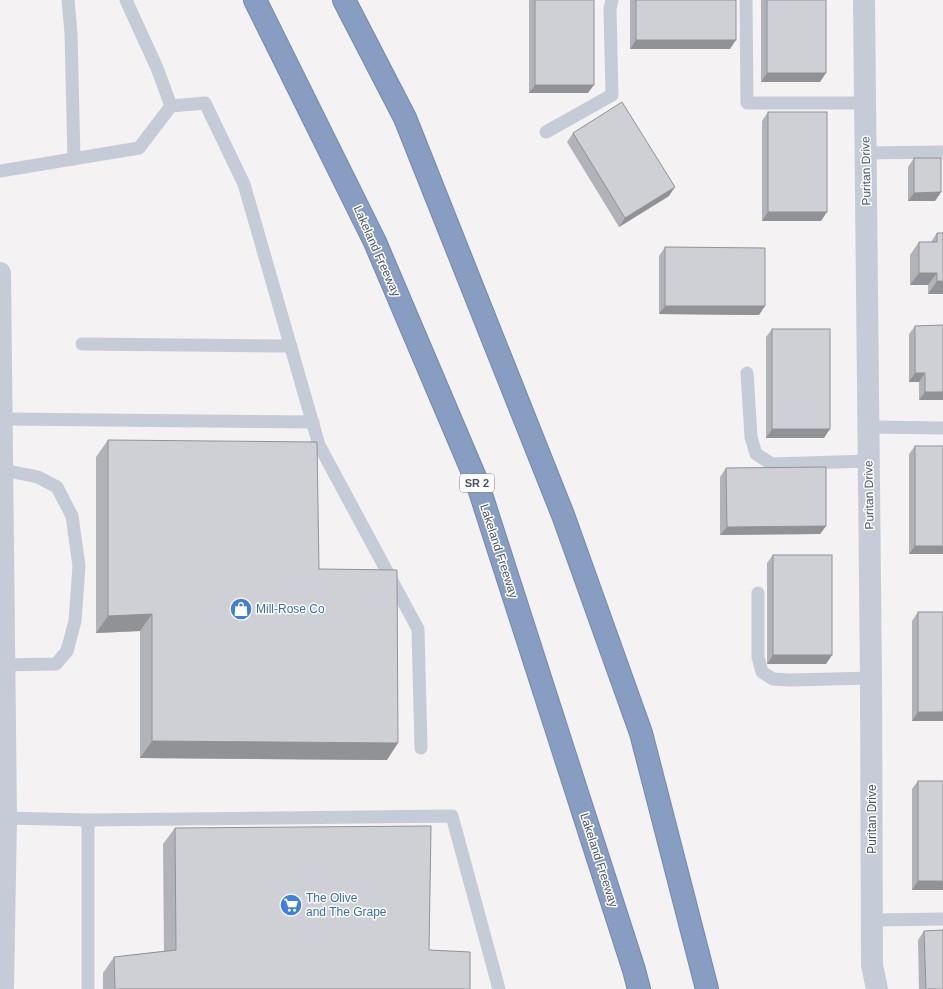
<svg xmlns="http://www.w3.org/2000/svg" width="943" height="989" viewBox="0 0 943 989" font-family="Helvetica,sans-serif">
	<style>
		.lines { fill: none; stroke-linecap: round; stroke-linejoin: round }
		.motorway-casing { stroke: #7288ae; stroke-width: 24 }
		.service { stroke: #c5ccd7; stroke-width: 13 }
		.minor { stroke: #c5ccd7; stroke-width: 22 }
		.tertiary { stroke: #c5ccd7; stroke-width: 22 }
		.motorway { stroke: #879dc2; stroke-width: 22 }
		.wall { fill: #b1b3b8 }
		.shaded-wall { fill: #909296 }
		.building { fill: #ced0d6; stroke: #909296 }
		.labels { text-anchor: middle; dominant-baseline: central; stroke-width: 3; stroke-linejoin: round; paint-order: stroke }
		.shield { fill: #fff; stroke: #7f8690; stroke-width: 1 }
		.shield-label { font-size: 11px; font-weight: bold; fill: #485261 }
		.street-label { font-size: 12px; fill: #485261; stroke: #fff }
		.shop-label { font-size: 12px; fill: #366cbe; stroke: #fff; text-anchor: start }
	</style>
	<rect width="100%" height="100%" fill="#f4f2f2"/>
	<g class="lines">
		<g class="motorway-casing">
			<g id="motorway">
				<path d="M255,0l120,242 102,240 157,488 5,19"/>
				<path d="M344,0l61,118 158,397 78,218 66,256"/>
			</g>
		</g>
		<g class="service">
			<path d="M68,0l3,33 3,126"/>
			<path d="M746,0l1,103h118"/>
			<path d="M171,106l34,-3 39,81 75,261 99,184 3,119"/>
			<path d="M546,132l66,-37 -2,-86 2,-9"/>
			<path d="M866,153l77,-1"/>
			<path d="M0,171l139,-23 32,-42 -14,-38 -31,-68"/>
			<path d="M82,344l209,2"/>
			<path d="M747,373l4,64 5,17 16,10 97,-3"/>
			<path d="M2,419l311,3"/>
			<path d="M869,427l74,1"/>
			<path d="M3,470l35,7 19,10 15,29 7,50 -4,55 -8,30 -11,13 -52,1"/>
			<path d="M758,593v64l4,15 11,7 18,1 80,-2"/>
			<path d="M6,818l82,2 364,-4 47,173"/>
			<path d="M872,920l71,-1"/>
			<path d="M88,989v-169"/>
		</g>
		<path class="minor" d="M864,0l7,678 1,287 5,24"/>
		<path class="tertiary" d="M0,273l6,545 -3,171"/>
		<use href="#motorway" class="motorway"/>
	</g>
	<g class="wall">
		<path d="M529,0h65l-6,93h-59z"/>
		<path d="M630,0h106l-6,49h-100z"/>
		<path d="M761,0h65l-6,82h-59z"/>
		<path d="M768,112l53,109h-59v-100z"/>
		<path d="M573,133l96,63 -50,31 -52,-85z"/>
		<path d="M914,158l27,34 -6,9h-27v-34z"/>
		<path d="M937,233h6v61h-15v-9h-18v-30l9,-13h12z"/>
		<path d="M665,247l94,68 -100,-1v-58z"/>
		<path d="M915,326l28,74h-24v-18h-10v-48z"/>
		<path d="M772,329l52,109h-58v-101z"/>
		<path d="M108,440l211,129 68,191 -247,-2v-127l-44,2v-176z"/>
		<path d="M915,446l28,108h-34v-100z"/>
		<path d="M726,468l100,58 -6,8 -100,1v-58z"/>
		<path d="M773,555l59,100 -6,9h-59v-101z"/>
		<path d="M918,612l25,109h-31v-100z"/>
		<path d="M918,781l25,109h-31v-101z"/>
		<path d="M175,828l254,122 41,39h-367v-16l11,-16 50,-6 -1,-107z"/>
		<path d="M924,931l19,58h-24l-1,-49z"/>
	</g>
	<g class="shaded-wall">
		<path d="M636,40h100l-6,9h-100z"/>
		<path d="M767,73h59l-6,9h-59z"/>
		<path d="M535,85h59l-6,8h-59z"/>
		<path d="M675,187l-6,9 -50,31 6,-9z"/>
		<path d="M941,192l-6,9h-27l6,-8z"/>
		<path d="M768,212h59l-6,9h-59z"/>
		<path d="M919,273h18l-9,12h-18z"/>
		<path d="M937,281h6v13h-15z"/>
		<path d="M665,306h100l-6,9 -100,-1z"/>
		<path d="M915,373h10l-6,9h-10z"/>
		<path d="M925,392h18v8h-24z"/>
		<path d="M772,429h58l-6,9h-58z"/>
		<path d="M826,526l-6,8 -100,1 7,-8z"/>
		<path d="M915,546h28v8h-34z"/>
		<path d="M152,614l-12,17 -44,2 12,-17z"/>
		<path d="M773,655h59l-6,9h-59z"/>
		<path d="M918,712h25v9h-31z"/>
		<path d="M152,741l246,2 -11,17 -247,-2z"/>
		<path d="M918,881h25v9h-31z"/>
	</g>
	<g class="building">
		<rect x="535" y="0" width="59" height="85"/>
		<rect x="636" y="0" width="100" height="40"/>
		<rect x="767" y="0" width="59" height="73"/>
		<path d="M622,102l53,85 -50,31 -52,-85z"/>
		<rect x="768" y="112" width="59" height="100"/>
		<path d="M914,158h27v34l-27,1z"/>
		<path d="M937,233h6v48h-6v-8h-18v-31h18z"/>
		<path d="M665,247l100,1v58h-100z"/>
		<path d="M943,325v67h-18v-19h-10v-47z"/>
		<rect x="772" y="329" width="58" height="100"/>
		<path d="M108,440l209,2 2,127 78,1 1,173 -246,-2v-127l-44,2z"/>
		<rect x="915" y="446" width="28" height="100"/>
		<path d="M826,467v59l-99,1 -1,-59z"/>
		<rect x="773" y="555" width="59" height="100"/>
		<rect x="918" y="612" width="25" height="100"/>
		<rect x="918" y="781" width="25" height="100"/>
		<path d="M431,826l-2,124 41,2v37h-355l-1,-32 62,-7 -1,-122z"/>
		<path d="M943,930v59h-17l-2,-58z"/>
	</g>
	<defs>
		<g id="shop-disc" transform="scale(1.15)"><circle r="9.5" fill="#3f7fe0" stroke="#fff"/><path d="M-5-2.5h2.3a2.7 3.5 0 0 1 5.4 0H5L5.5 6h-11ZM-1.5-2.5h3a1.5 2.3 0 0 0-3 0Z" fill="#fff"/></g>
		<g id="supermarket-disc" transform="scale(1.15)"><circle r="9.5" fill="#3f7fe0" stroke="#fff"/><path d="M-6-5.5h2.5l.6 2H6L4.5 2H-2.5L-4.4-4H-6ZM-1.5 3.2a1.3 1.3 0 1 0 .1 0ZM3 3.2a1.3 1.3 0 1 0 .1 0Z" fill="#fff"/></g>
	</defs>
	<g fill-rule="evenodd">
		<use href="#shop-disc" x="241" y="609"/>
		<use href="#supermarket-disc" x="291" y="905"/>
	</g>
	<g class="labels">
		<rect class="shield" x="460" y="474" width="34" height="18" rx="3"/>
		<g class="shield-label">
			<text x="477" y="483">SR 2</text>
		</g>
		<g class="street-label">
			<text transform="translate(866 171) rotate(-91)">Puritan Drive</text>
			<text transform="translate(377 251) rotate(66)">Lakeland Freeway</text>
			<text transform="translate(869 495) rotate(-91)">Puritan Drive</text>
			<text transform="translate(499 551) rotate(72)">Lakeland Freeway</text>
			<text transform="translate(872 819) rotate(-90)">Puritan Drive</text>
			<text transform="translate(599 860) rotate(72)">Lakeland Freeway</text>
		</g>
		<g class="shop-label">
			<text x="256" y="609">Mill-Rose Co</text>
			<text x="306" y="898">The Olive<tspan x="306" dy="14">and The Grape</tspan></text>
		</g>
	</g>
</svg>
